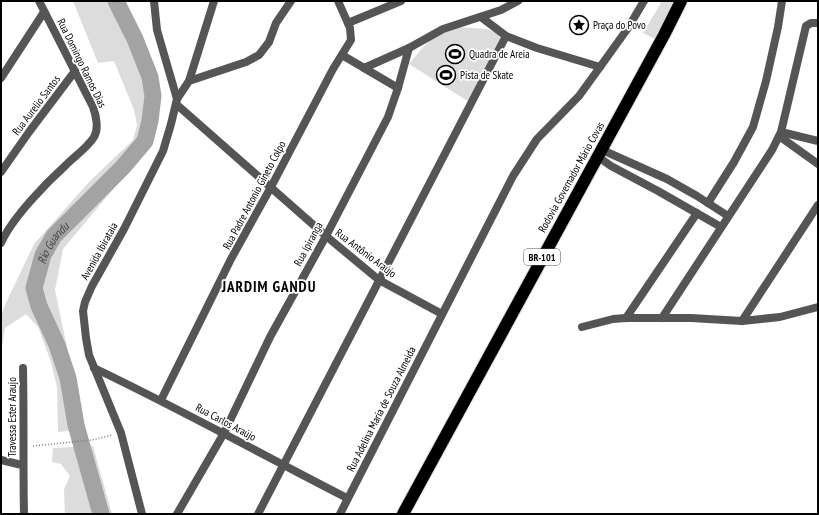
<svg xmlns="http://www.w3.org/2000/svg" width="819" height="515" viewBox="0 0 819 515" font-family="'PT Sans Narrow',sans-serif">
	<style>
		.green { fill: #dcdcdc }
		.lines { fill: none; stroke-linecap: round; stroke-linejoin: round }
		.river { stroke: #a3a3a3; stroke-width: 17 }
		.highway-casing { stroke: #dbdbdb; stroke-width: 14 }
		.path { stroke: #777; stroke-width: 1.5; stroke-dasharray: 1 2; stroke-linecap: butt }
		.street { stroke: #555; stroke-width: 8 }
		.highway { stroke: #000; stroke-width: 12 }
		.labels { text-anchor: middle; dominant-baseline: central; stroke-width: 3.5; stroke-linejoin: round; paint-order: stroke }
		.shield { fill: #fff; stroke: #4c4c4c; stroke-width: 1 }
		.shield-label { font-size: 10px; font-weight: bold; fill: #000 }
		.poi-label { font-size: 11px; fill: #000; stroke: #fff; text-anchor: start }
		.street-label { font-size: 11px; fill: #000; stroke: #fff }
		.water-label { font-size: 12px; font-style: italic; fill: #444; stroke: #fff }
		.district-label { font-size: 15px; font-weight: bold; letter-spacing: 1px; fill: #000; stroke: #fff }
	</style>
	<rect width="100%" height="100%" fill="#fff"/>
	<g class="green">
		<path d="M73,1h53l2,14 17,35 11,32 1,24 -7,39 -87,104 -8,41 29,139 -26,3 -1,-45 -6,-25 -13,-35 -12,-13 -21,14 -4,23v-35l5,-13 28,-59 55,-62 44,-42 4,-15 -3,-15 -20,-49 -16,2z"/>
		<path d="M662,1h13l-20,38 -12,-6z"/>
		<path d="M454,27l34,2 10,5 4,8 -33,60 -60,-38 15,-18 12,-11z"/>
		<path d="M93,446l19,68h-47l-1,-25 6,-13 -9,-12 -9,-2 1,-14z"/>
	</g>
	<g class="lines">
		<path class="river" id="s1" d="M101,514l-25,-89 -8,-47 -11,-33 -18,-39 -5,-18 9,-33 11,-19 69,-69 22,-26 5,-20 3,-25 -3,-19 -15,-38 -19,-38"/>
		<g class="highway-casing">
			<path id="highway" d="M403,514l261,-479 17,-34"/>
		</g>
		<path class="path" d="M33,446l59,-6 20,-5"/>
		<g class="street">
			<path d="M481,17l25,19 31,12 63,19"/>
			<path d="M348,23l53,-22"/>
			<path d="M342,55l56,33"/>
			<path d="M364,68l45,-20"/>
			<path d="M1,78l43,-66"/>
			<path d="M189,81l25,-80"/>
			<path d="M177,99l12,-18 57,-19 13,-7 10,-13 7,-19 15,-22"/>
			<path d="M176,104l150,132 53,44 63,34"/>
			<path d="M781,132l37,9"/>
			<path d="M779,136l39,28"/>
			<path d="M600,149l67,30 30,17 31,20"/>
			<path d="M597,156l14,10 47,25 63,36"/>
			<path d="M1,172l28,-40 46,-61"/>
			<path d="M708,203l26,-41 19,-35 13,-46 12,-54 4,-26"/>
			<path d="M1,243c11,-25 45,-60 65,-78 9,-9 22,-18 28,-28 5,-8 2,-22 -1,-30l-54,-106"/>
			<path d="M626,318l71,-105"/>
			<path d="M662,318l110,-168 9,-18 25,-106 5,-3h7"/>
			<path d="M742,321l76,-116"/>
			<path d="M582,327l31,-8 13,-1h65l51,3 38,-4 38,-10"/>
			<path d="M23,368c1,49 0,97 1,146"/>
			<path d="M94,368c86,41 169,87 253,130"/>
			<path d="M161,400l70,-141 40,-72 62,-118 18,-29 -1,-12 -12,-27"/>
			<path d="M1,460l21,5"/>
			<path d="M142,514l-21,-81 -32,-78 -3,-17 -3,-27 2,-9 7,-16 32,-57 39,-78 8,-27 6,-25 -20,-69 -3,-29"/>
			<path d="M177,514l47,-81 46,-96 56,-101 62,-119 10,-29 11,-40 34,-19 58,-19 17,-9"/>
			<path d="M258,514l248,-478"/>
			<path d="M340,514l173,-338 24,-37 42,-43 21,-29 28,-39 16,-27"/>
		</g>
		<use href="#highway" class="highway"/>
	</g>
	<defs>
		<g id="sight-ring" transform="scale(1)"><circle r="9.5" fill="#fff" stroke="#000" stroke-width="1.5"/><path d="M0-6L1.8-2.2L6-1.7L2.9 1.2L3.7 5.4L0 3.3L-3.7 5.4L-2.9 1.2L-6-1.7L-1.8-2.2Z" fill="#000"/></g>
		<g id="stadium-ring" transform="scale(1)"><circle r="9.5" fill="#fff" stroke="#000" stroke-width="1.5"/><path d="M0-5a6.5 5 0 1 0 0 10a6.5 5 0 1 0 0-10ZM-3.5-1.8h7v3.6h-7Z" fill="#000"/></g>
	</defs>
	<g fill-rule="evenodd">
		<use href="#sight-ring" x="579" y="25"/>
		<use href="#stadium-ring" x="455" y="54"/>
		<use href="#stadium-ring" x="446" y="75"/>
	</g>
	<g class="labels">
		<rect class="shield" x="524" y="249" width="36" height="16" rx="3"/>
		<g class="shield-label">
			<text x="542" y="257">BR-101</text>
		</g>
		<g class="poi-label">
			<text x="593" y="25">Praça do Povo</text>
			<text x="469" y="54">Quadra de Areia</text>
			<text x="460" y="75">Pista de Skate</text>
		</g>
		<g class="street-label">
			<text transform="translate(82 63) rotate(64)">Rua Domingo Ramos Dias</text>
			<text transform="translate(36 105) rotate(-53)">Rua Aurelio Santos</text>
			<text transform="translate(571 177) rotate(-61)">Rodovia Governador Mário Covas</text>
			<text transform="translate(254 195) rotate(-62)">Rua Padre Antonio Gineto Colpo</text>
			<text transform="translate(308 244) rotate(-62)">Rua Ipiranga</text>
			<text transform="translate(99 251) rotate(-61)">Avenida Ibirataia</text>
			<text transform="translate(366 253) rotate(37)">Rua Antônio Araújo</text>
			<text transform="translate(381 409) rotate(-63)">Rua Adelina Maria de Souza Almeida</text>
			<text transform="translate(12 417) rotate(-90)">Travessa Ester Araujo</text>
			<text transform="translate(226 422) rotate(28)">Rua Carlos Araújo</text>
		</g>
		<g class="water-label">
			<text stroke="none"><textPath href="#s1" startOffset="286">Rio Guandu</textPath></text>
		</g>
		<g class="district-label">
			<text x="269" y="286">JARDIM GANDU</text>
		</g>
	</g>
	<rect width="819" height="515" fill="none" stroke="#000000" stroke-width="4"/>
</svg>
